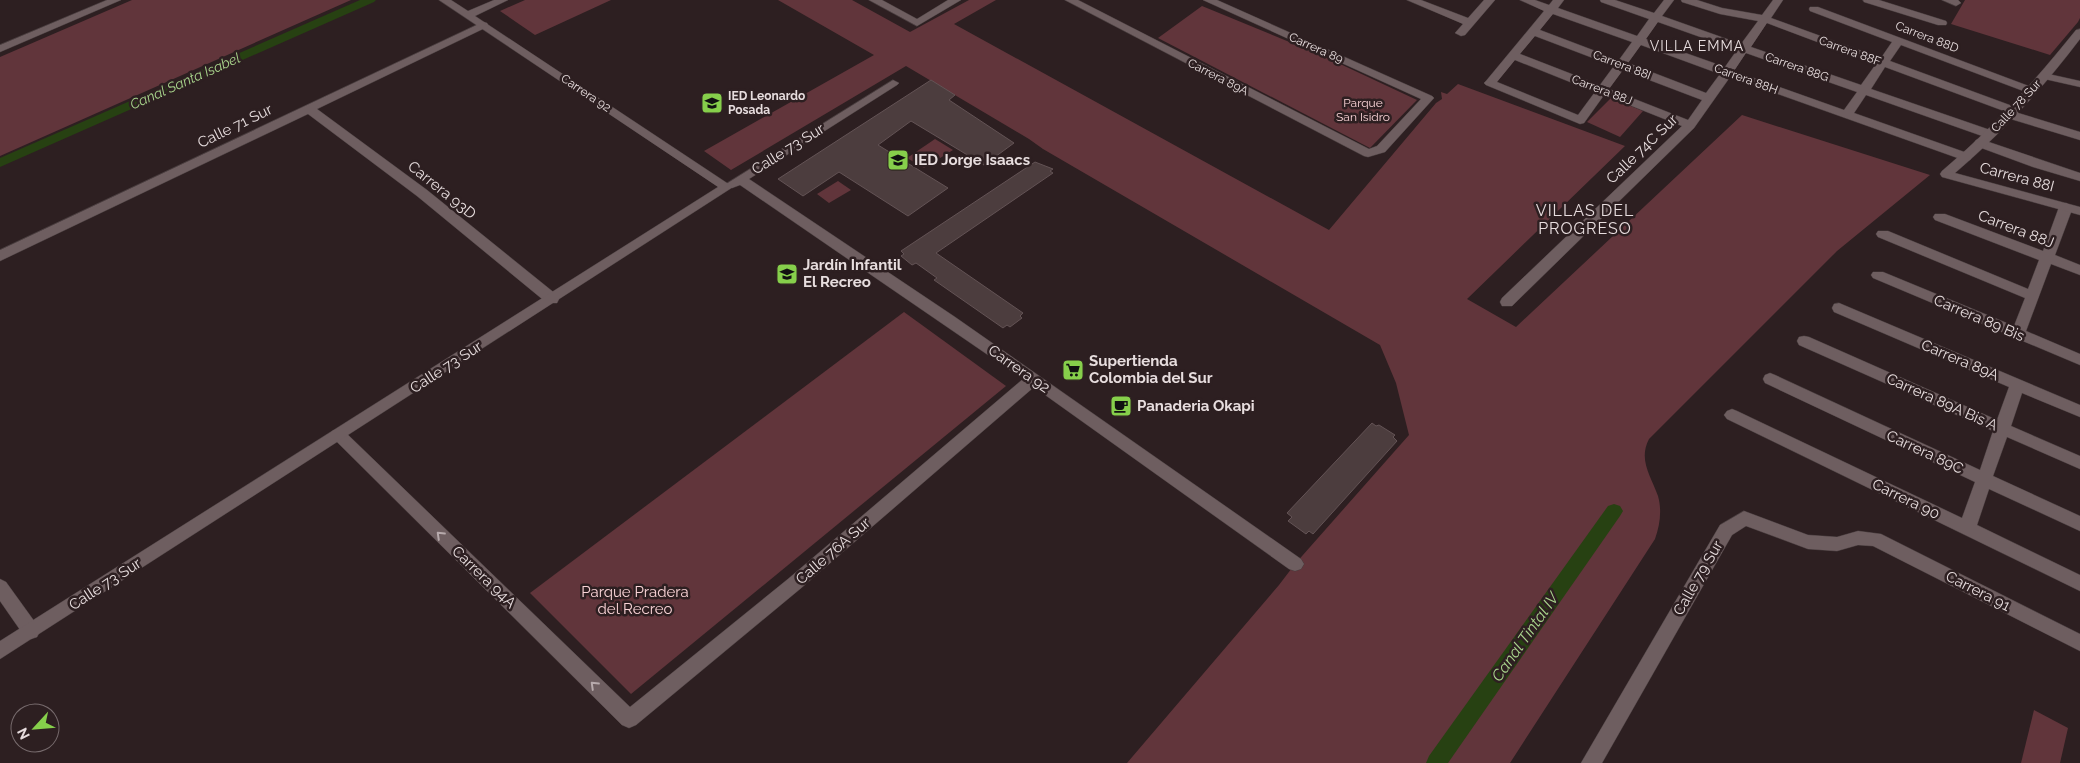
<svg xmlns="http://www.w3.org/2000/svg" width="2080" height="763" viewBox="0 0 2080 763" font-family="Raleway,sans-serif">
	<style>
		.green { fill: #61353b }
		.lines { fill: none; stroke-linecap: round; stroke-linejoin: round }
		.canal { fill: #274112; fill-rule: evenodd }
		.building { fill: #4c3d3e; stroke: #635355 }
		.street-casing { stroke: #473c3d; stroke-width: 1 }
		.secondary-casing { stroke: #473c3d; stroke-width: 1 }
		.street { fill: #6e5e60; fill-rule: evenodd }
		.secondary { fill: #6e5e60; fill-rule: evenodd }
		.oneway { stroke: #b7aaac }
		.labels { text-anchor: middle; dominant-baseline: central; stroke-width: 5; stroke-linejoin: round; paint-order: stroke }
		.far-street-label { font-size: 12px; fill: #e7ddde; stroke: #2d1f21 }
		.far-poi-label { font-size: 12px; font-weight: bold; fill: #e7ddde; stroke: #2d1f21; text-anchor: start }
		.far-park-label { font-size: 12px; fill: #f9d3d6; stroke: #2d1f21 }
		.far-neighbourhood-label { font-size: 14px; letter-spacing: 1px; fill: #e7ddde; stroke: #2d1f21 }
		.far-water-label { font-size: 14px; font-style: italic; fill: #aad68d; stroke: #2d1f21 }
		.street-label { font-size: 15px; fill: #e7ddde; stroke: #2d1f21 }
		.poi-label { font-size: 15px; font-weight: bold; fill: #e7ddde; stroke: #2d1f21; text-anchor: start }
		.park-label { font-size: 15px; fill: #f9d3d6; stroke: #2d1f21 }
		.neighbourhood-label { font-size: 16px; letter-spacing: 1px; fill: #e7ddde; stroke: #2d1f21 }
		.water-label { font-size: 16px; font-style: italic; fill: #aad68d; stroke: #2d1f21 }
	</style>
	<rect width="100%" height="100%" fill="#2d1f21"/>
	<g class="green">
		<path d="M132,0h219l-351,156v-99z"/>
		<path d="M525,0h86l-76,35 -35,-24z"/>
		<path d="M778,0h74l58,32 59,-32h27l-42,24 375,206 107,-127 6,-4 -1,-7 6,2 11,-10 167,62 -158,153 49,28 226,-212 188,60 -93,76 -188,188c-11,21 2,37 9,57 4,14 2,29 -3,43l-145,224h-383l152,-178 16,-21 114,-129 -13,-52 -16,-38 -337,-196 -14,-10 -123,-73 -175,104 -27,-19 170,-96z"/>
		<path d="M1965,0h115v18l-2,4 -28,33 -99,-31z"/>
		<path d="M1202,6l119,49 96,45 -47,48 -212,-110z"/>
		<path d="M1611,98l32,13 -23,26 -33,-15z"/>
		<path d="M935,139l18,11 -29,18 -17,-10z"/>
		<path d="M838,181l13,9 -22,13 -12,-9z"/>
		<path d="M904,312l102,74 -375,308 -101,-101z"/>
		<path d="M2034,710l34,18 -8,35h-39z"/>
	</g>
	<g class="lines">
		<g class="canal">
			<path d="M360,0h16l-2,2 -374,165v-9z"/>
			<path d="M1614,504l6,2 3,5 -3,5 -172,247h-22l3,-7 179,-250z"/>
		</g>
	</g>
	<g class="building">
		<path d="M931,80l24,15 -6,5 65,43 -30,22 -73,-44 -33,24 70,43 -40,28 -69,-44 -36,24 -25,-17z"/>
		<path d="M1035,162l18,7 -3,2 3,2 -117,80 87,60 -3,3 2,2 -12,9 -3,-2 -4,3 -69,-48 3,-2 -21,-15 -4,2 -11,-9 3,-2 -3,-3z"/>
		<path d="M1372,423l4,3 3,-1 16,10 -2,2 4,4 -84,93 -4,-3 -3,3 -18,-13 4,-4 -5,-4z"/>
	</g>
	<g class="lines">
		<g class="street-casing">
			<g id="street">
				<path d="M107,0h14l-121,52v-7z"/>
				<path d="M869,0h13l35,19 31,-19h13l-44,26z"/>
				<path d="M1065,0h13l291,149 8,-3 44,-47 -218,-99h14l215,96 2,2 -49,54 -17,5 -4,-1z"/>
				<path d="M1407,0h14l47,18 16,-18h11l-30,35 -4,1 -6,-3 8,-9z"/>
				<path d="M1520,0h15l14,5 4,-5h11l-6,8 79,28 12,-17 -48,-17 -1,-2h15l39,13 10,-13h10l-12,16 79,28 17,-23 -38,-7 -38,-12 -1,-2h16l25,8 40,7 11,-15h10l-12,18 110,40 11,-16 -82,-31 -1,-2 1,-2h8l216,81 2,2 -2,2h-8l-125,-47 -11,16 125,46 2,3 -2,2 65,20v8l-76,-23 -2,-3 2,-3 -119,-44 -14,22 122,42 2,3 -2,3h-8l-119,-42 -12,18 116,41 2,3 -2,3 -4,1 -236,-84 -36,51 -182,178h-10l-2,-4 2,-4 180,-172 -78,-31 -20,28 -4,1 -94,-39 -2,-2 2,-2 58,-70zM1553,14l79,28 -13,18 -79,-30zM1658,22l79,28 -12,17 -79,-28zM1767,23l109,41 -15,21 -110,-38zM1535,36l79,30 -14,19 -80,-31zM1641,45l79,29 -14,19 -78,-30zM1746,53l111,39 -13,18 -110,-39zM1515,60l80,32 -17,23 -81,-33zM1623,70l79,30 -14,20 -79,-31z"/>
				<path d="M1863,0h16l67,21 1,2 -1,2h-8l-74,-23z"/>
				<path d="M1942,0h16l3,3 -5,3z"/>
				<path d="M483,22l4,1 1,2 -1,2 -170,82 110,81 130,105 2,4 -2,4h-10l-130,-107 -109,-82 -308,147v-11z"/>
				<path d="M2044,73l36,8v6l-40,-9 -2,-2 2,-2z"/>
				<path d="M893,80l6,3 -2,2 -148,94 206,138 346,242 3,5 -3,5 -6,2 -6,-2 -255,-182 -234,202 -164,136 -7,3 -7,-3 -292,-290 2,-4 6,-2 6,2 286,276 158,-128 235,-200 -283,-194 -8,3 -6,-4z"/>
				<path d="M1980,139l100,34v8l-47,-14 -57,-21 -2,-3 2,-3z"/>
				<path d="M2066,203l7,4 -18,48 25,10v10l-29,-11 -25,67 54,23v11l-207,-87 -2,-3 2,-3h10l131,54 11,-28 -147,-61 -2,-3 2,-3h10l140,58 11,-29 -104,-40 -2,-3 2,-3h10l98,37 16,-44z"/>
				<path d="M1839,303l241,102v12l-58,-24 -11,33 69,30v13l-73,-32 -14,39 87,40v15l-91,-42 -12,36 103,50v16l-353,-172 -3,-4 3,-4 5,-2 5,2 225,107 13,-36 -210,-99 -2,-4 2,-4 5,-2 5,2 205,95 13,-39 -194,-86 -2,-4 2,-4 5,-1 5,1 188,83 12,-33 -175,-75 -2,-4 2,-4z"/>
				<path d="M1744,511l64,24 29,2 21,-6 23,3 199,100v17l-207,-105 -15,-1 -21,6 -29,-2 -62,-23 -14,9 -130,228h-21l139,-238z"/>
				<path d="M0,579l6,3 31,43 3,6 -3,6 -6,2 -6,-2 -25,-36z"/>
			</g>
		</g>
		<g class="secondary-casing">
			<g id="secondary">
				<path d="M439,0h12l17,11 26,-11h14l-33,16 258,171 -733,472v-18l718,-454z"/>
				<path d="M2080,29v10c-37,49 -78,94 -125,134l125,34v8l-138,-38 -2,-3 2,-3c50,-42 93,-90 134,-141z"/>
			</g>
		</g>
		<use href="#street" class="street"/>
		<use href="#secondary" class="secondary"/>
	</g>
	<defs><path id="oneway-chevron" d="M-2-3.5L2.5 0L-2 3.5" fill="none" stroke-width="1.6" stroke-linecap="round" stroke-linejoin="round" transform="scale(1.25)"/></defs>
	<g class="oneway">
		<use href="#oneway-chevron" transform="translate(440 535) rotate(-136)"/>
		<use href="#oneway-chevron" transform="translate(594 685) rotate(-136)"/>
	</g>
	<defs>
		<g id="school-square" transform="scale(1.125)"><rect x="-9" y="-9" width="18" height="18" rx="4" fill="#86cf4b" stroke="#2d1f21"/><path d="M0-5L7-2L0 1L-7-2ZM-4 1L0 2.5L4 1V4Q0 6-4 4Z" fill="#111"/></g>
		<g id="supermarket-square" transform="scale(1.125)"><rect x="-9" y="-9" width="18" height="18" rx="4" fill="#86cf4b" stroke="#2d1f21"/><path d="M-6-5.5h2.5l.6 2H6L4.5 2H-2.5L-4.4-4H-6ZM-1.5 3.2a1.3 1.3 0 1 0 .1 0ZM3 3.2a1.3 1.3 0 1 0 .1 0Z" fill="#111"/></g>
		<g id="cafe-square" transform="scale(1.125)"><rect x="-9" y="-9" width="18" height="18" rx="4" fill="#86cf4b" stroke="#2d1f21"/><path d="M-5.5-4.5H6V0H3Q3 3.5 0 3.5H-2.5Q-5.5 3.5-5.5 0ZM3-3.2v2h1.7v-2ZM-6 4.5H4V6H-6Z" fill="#111"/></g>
	</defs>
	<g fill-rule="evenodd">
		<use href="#school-square" x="712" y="103"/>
		<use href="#school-square" x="898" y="160"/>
		<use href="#school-square" x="787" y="274"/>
		<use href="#supermarket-square" x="1073" y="370"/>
		<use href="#cafe-square" x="1121" y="406"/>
	</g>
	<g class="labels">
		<g class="far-street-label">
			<text transform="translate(1927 37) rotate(21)">Carrera 88D</text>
			<text transform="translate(1316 48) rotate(24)">Carrera 89</text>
			<text transform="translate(1850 51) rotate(20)">Carrera 88F</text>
			<text transform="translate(1622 65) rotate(21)">Carrera 88I</text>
			<text transform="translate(1797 67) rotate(19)">Carrera 88G</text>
			<text transform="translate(1218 77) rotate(27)">Carrera 89A</text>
			<text transform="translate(1746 79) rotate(20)">Carrera 88H</text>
			<text transform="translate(1602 90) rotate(21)">Carrera 88J</text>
			<text transform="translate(586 93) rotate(34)">Carrera 92</text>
			<text transform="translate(2016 106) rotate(-47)">Calle 78 Sur</text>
		</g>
		<g class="far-poi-label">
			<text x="728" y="96">IED Leonardo<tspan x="728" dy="14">Posada</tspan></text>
		</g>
		<g class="far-park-label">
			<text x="1363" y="103">Parque<tspan x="1363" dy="14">San Isidro</tspan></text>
		</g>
		<g class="far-neighbourhood-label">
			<text x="1697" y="46">VILLA EMMA</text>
		</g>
		<g class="far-water-label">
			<text transform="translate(185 81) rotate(-24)">Canal Santa Isabel</text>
		</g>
		<g class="street-label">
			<text transform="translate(235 126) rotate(-26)">Calle 71 Sur</text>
			<text transform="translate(788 149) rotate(-32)">Calle 73 Sur</text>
			<text transform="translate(1642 149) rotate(-44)">Calle 74C Sur</text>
			<text transform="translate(2017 177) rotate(15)">Carrera 88I</text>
			<text transform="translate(442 190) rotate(39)">Carrera 93D</text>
			<text transform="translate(2016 229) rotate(21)">Carrera 88J</text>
			<text transform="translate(1979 318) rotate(23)">Carrera 89 Bis</text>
			<text transform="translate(1960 360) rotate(23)">Carrera 89A</text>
			<text transform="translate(446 367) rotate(-33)">Calle 73 Sur</text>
			<text transform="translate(1019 369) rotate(35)">Carrera 92</text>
			<text transform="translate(1942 402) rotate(24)">Carrera 89A Bis A</text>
			<text transform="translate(1925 452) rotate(25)">Carrera 89C</text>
			<text transform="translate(1906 499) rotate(26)">Carrera 90</text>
			<text transform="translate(833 551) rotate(-41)">Calle 76A Sur</text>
			<text transform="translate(484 577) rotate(44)">Carrera 94A</text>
			<text transform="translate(1698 578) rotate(-60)">Calle 79 Sur</text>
			<text transform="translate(105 584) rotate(-33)">Calle 73 Sur</text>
			<text transform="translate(1978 591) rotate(27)">Carrera 91</text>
		</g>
		<g class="poi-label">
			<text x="914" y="160">IED Jorge Isaacs</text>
			<text x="803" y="265">Jardín Infantil<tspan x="803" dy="17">El Recreo</tspan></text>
			<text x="1089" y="361">Supertienda<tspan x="1089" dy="17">Colombia del Sur</tspan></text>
			<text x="1137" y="406">Panaderia Okapi</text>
		</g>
		<g class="park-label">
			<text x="635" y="592">Parque Pradera<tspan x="635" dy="17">del Recreo</tspan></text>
		</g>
		<g class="neighbourhood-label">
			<text x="1585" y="210">VILLAS DEL<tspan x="1585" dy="18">PROGRESO</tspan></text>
		</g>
		<g class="water-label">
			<text transform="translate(1525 637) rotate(-55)">Canal Tintal IV</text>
		</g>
	</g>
	<g transform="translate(35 728) rotate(244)"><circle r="24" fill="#2d1f21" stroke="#776b6d"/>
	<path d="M0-4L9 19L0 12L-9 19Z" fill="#86cf4b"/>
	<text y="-8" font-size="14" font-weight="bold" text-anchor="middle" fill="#e7ddde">N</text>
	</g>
</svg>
